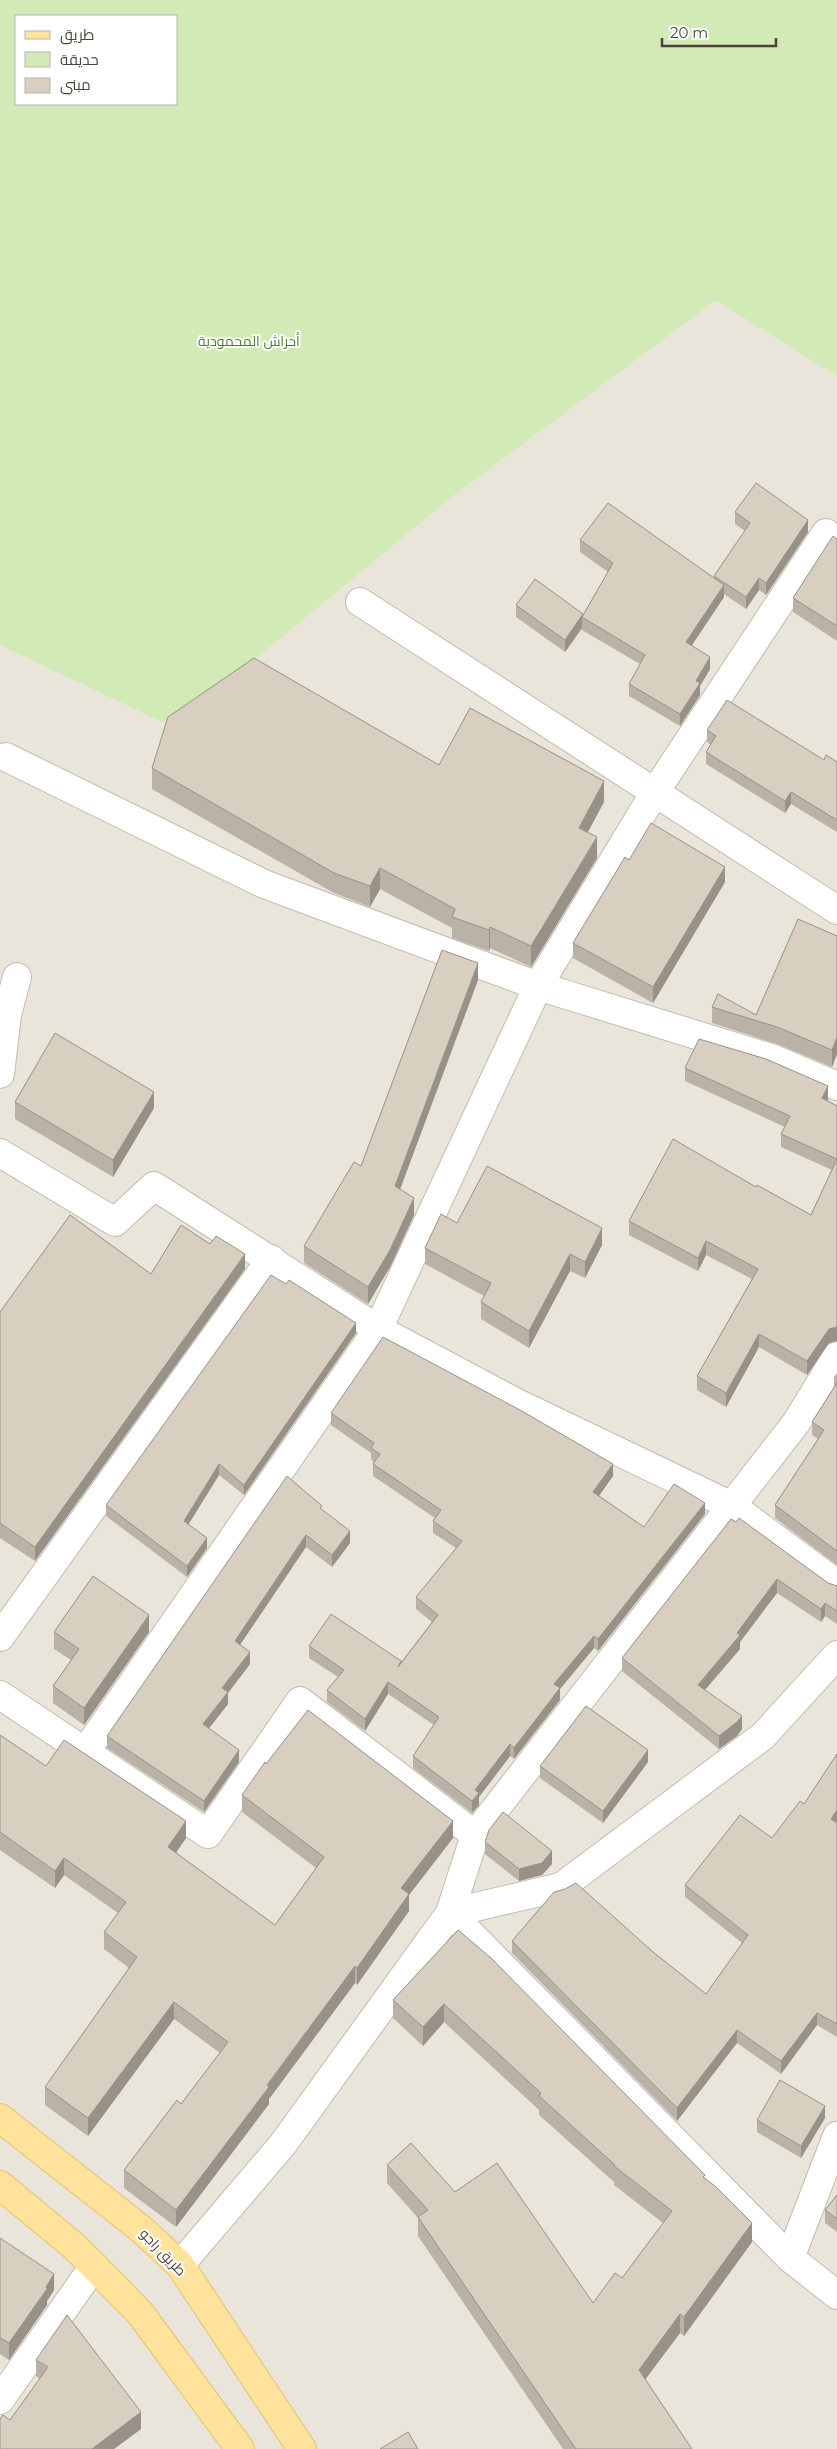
<svg xmlns="http://www.w3.org/2000/svg" width="837" height="2449" viewBox="0 0 837 2449" font-family="Montserrat,Cairo,sans-serif">
	<style>
		.residential { fill: #eae5da; fill-rule: evenodd }
		.green { fill: #d2eab5; fill-rule: evenodd }
		.lines { fill: none; stroke-linecap: round; stroke-linejoin: round }
		.minor-casing { stroke: #c2bbae; stroke-width: 30 }
		.major-casing { stroke: #e6c16a; stroke-width: 30 }
		.minor { stroke: #fff; stroke-width: 28 }
		.major { stroke: #ffe39c; stroke-width: 28 }
		.wall { fill: #bab2a6 }
		.shaded-wall { fill: #979187 }
		.building { fill: #d8cfc1; stroke: #979187 }
		.labels { text-anchor: middle; dominant-baseline: central; stroke-width: 4; stroke-linejoin: round; paint-order: stroke }
		.park-label { font-size: 14px; fill: #4a7f2a; stroke: #fff }
		.street-label { font-size: 14px; fill: #4b4439; stroke: #fff }
	</style>
	<rect width="100%" height="100%" fill="#f6f3ec"/>
	<path class="residential" d="M0,0h837v2449h-837zM16,16h160v88h-160z"/>
	<path class="green" d="M0,0h837v376l-121,-76 -262,195 -281,232 -173,-82zM16,16h160v88h-160z"/>
	<g class="lines">
		<g class="minor-casing">
			<g id="minor">
				<path d="M360,602l477,308"/>
				<path d="M6,757l258,127 274,102 233,72 66,28"/>
				<path d="M0,1074l7,-59 10,-38"/>
				<path d="M0,1153l115,69 39,-36 224,143 137,73 217,104 105,78"/>
				<path d="M0,1637l271,-378"/>
				<path d="M0,1695l208,139 92,-133 175,134"/>
				<path d="M85,1752l293,-423 160,-343 117,-194 171,-259"/>
				<path d="M450,1913l340,345"/>
				<path d="M450,1913l111,-26 202,-151 74,-81"/>
				<path d="M837,2136l-47,122 47,37"/>
				<path d="M180,2265l103,-121 167,-231 25,-78 321,-412 41,-67"/>
				<path d="M0,2400l94,-134"/>
			</g>
		</g>
		<g class="major-casing">
			<g id="major">
				<path d="M0,2118l141,111 39,36 122,184"/>
				<path d="M0,2185l75,62 65,66 100,136"/>
			</g>
		</g>
		<use href="#minor" class="minor"/>
		<use href="#major" class="major"/>
	</g>
	<g class="wall">
		<path d="M735,512l73,20 -42,63 -7,-5 -13,19 -22,-15v3l-32,48 18,24 -10,17v9l-20,31 -51,-30v-12l11,-20 -58,-34v-2l-17,24 -49,-35v-12l67,10 25,-43 -28,-20v-12l134,38v-2l31,-45 -10,-7z"/>
		<path d="M837,539v102l-44,-29v-14z"/>
		<path d="M707,730l117,30 13,2v70l-46,-28 -6,9 -79,-49v-12l5,-7 -4,-3z"/>
		<path d="M439,765l165,37 -16,30 9,26 -66,109 -41,-19 -1,3 -37,-13v-10l-72,-39 -10,18 -36,-14 -182,-104v-21z"/>
		<path d="M629,860l96,22 -72,121 -80,-45v-15z"/>
		<path d="M837,936v118l-5,13 -55,-23 -65,-21v-16l44,8z"/>
		<path d="M478,980l-78,209 14,26 -24,52 -22,37 -64,-41v-17l57,-80z"/>
		<path d="M685,1068l143,31 -1,2 10,5v235l-8,2 -22,32 -48,-28 -33,60 -29,-17v-14l55,-97 -46,-24 -8,16 -69,-36v-14l127,-34 55,28 21,-45 -51,-23v-13l4,-7 -100,-46z"/>
		<path d="M15,1102l139,6 -41,69 -98,-58z"/>
		<path d="M457,1223l145,22 -17,33 -15,-7 -41,77 -48,-29v-17l3,-6 -59,-32v-16z"/>
		<path d="M245,1269l-210,292 -35,-23v-226l151,-38z"/>
		<path d="M356,1333l-112,162 -25,-20 -30,49 18,24 -20,29 -81,-61v-11z"/>
		<path d="M837,1373v192l-62,-47v-13l43,-66 -6,-4v-13l22,-35v-10z"/>
		<path d="M331,1413l282,63 -14,20 45,31 61,-13 -107,137 -4,-3 -34,41v11l-46,59 -4,-3 -31,41v8l-7,8 -59,-45v-12l21,-31 -46,-31 -23,37 -38,-29v-12l11,-13 -29,-19v-12l92,16 31,-40 -16,-13v-12l40,-49 -23,-15v-12l2,-3 -62,-42v-12l1,-2 -3,-2v-7l-40,-28z"/>
		<path d="M322,1510l28,33 -18,24 -26,-20 -66,98 10,19 -22,29v11l-19,24 30,34 -35,50 -97,-64v-12z"/>
		<path d="M731,1519l97,64 9,3v38l-12,-8 -4,6 -44,-29 -37,49v7l-35,41 37,39 -5,7 -18,13 -97,-78v-13z"/>
		<path d="M54,1632h95l-65,93 -31,-22v-17l18,-26 -17,-11z"/>
		<path d="M0,1735l46,31 140,72 -10,15 99,72 41,-57 -74,-56v-17l24,-31 187,74 -44,57v16l-52,74 -2,-2 -86,116v5l-93,123 -52,-39v-18l57,-66 39,-51 -46,-34 -86,117 -43,-31v-18l84,-119 -25,-19v-17l14,-19 -54,-38 -9,13 -55,-38z"/>
		<path d="M837,1754v283l-20,-12 -36,49 -44,-31 -60,78 -165,-168v-12l141,11 53,42 36,-51 -57,-46v-12l87,-47 32,-34z"/>
		<path d="M648,1762l-45,61 -63,-45v-12z"/>
		<path d="M485,1842l67,22 -10,11 -23,6 -34,-27z"/>
		<path d="M458,1930l247,248 47,64 -68,94 -4,-3 -35,46 47,70h-129l-145,-213v-18l-31,-35v-18l68,27 138,111 29,-25 41,-55 -49,-38v-3l-75,-67v-5l-95,-88 -21,24 -30,-28v-18z"/>
		<path d="M825,2118l-24,40 -44,-26v-12z"/>
		<path d="M837,2195v37l-12,-9v-13z"/>
		<path d="M0,2238l54,52 -7,11v4l-38,55 -9,-6z"/>
		<path d="M36,2360l105,69 -27,20h-114l10,-29 30,-41 -4,-3z"/>
	</g>
	<g class="shaded-wall">
		<path d="M808,520v12l-42,63v-12z"/>
		<path d="M759,578v12l-13,19v-12z"/>
		<path d="M724,585v12l-38,57v-12z"/>
		<path d="M583,614l-1,3v11l-17,24v-12z"/>
		<path d="M710,657v12l-10,17v9l-20,31v-12l16,-33z"/>
		<path d="M604,781v21l-25,46v-20z"/>
		<path d="M791,792v12l-6,9v-12z"/>
		<path d="M597,837v21l-66,109v-21z"/>
		<path d="M725,867v15l-72,121v-16z"/>
		<path d="M380,868v21l-10,18v-21z"/>
		<path d="M490,927v21l-1,3v-21z"/>
		<path d="M478,963v17l-83,223v-17z"/>
		<path d="M837,1037v17l-5,13v-17z"/>
		<path d="M828,1086v13l-6,13v-14z"/>
		<path d="M154,1092v16l-41,69v-17z"/>
		<path d="M414,1198v17l-24,52 -22,37v-17z"/>
		<path d="M602,1228v17l-17,33v-16z"/>
		<path d="M706,1241v14l-8,16v-13z"/>
		<path d="M245,1254v15l-210,292v-14z"/>
		<path d="M570,1254v17l-41,77v-17z"/>
		<path d="M356,1323v10l-112,162v-10z"/>
		<path d="M837,1327v14l-8,2 -22,32v-14l22,-32z"/>
		<path d="M759,1334v13l-33,60v-14z"/>
		<path d="M219,1464v11l-35,56v-10z"/>
		<path d="M613,1464v12l-20,28v-12z"/>
		<path d="M705,1503v11l-107,137v-12z"/>
		<path d="M350,1531v12l-18,24v-12z"/>
		<path d="M306,1535v12l-71,105v-11z"/>
		<path d="M207,1538v10l-20,29v-11z"/>
		<path d="M777,1579v14l-37,49v7l-42,49v-13z"/>
		<path d="M825,1603v13l-4,6v-13z"/>
		<path d="M149,1615v17l-65,93v-17z"/>
		<path d="M594,1636v12l-34,41v11l-46,59v-11l40,-64z"/>
		<path d="M250,1652v12l-22,29v11l-25,32v-12l19,-36z"/>
		<path d="M388,1682v12l-23,37v-12z"/>
		<path d="M742,1716v13l-5,7 -18,13v-13z"/>
		<path d="M510,1744v12l-31,41v8l-7,8v-12l3,-11z"/>
		<path d="M239,1750v12l-35,50v-11z"/>
		<path d="M648,1750v12l-45,61v-12z"/>
		<path d="M837,1810v13l-6,-4z"/>
		<path d="M186,1821v17l-18,26v-17z"/>
		<path d="M453,1821v17l-44,57v16l-52,74v-17l44,-80z"/>
		<path d="M552,1851v13l-10,11 -23,6v-12z"/>
		<path d="M64,1858v17l-9,13v-17z"/>
		<path d="M355,1966v17l-86,116v5l-93,123v-17z"/>
		<path d="M174,2002v17l-86,117v-18z"/>
		<path d="M444,2004v18l-21,24v-19z"/>
		<path d="M817,2013v12l-36,49v-13z"/>
		<path d="M737,2030v13l-60,78v-13z"/>
		<path d="M825,2106v12l-24,40v-12z"/>
		<path d="M752,2223v19l-68,94v-19z"/>
		<path d="M54,2274v16l-7,11v4l-38,55v-17z"/>
		<path d="M680,2314v19l-41,55v-18z"/>
		<path d="M141,2412v17l-27,20h-22z"/>
	</g>
	<g class="building">
		<path d="M756,483l52,37 -42,63 -7,-5 -13,19 -32,-21 36,-53 -15,-11z"/>
		<path d="M608,503l116,82 -38,57 24,15 -14,24 4,2 -20,31 -51,-30 16,-29 -63,-38 31,-54 -33,-23z"/>
		<path d="M833,536l4,3v87l-44,-28z"/>
		<path d="M535,579l48,35 -18,26 -49,-35z"/>
		<path d="M254,658l185,107 31,-57 134,73 -25,47 18,9 -66,109 -41,-19 -1,3 -37,-13 3,-8 -75,-41 -10,18 -36,-13 -182,-105 16,-51z"/>
		<path d="M727,700l97,60 2,-5 11,7v58l-46,-28 -6,9 -79,-49 10,-16 -9,-6z"/>
		<path d="M651,823l74,44 -72,120 -80,-44 52,-86 4,3z"/>
		<path d="M798,919l39,17v101l-5,13 -55,-23 -65,-20 6,-13 38,21z"/>
		<path d="M442,950l36,13 -83,223 19,12 -24,52 -22,37 -64,-41 50,-84 7,4z"/>
		<path d="M55,1033l99,59 -41,68 -98,-58z"/>
		<path d="M699,1039l67,20 62,27 -6,12 15,8v221l-8,2 -22,32 -48,-27 -33,59 -29,-17 61,-107 -52,-28 -8,17 -69,-37 44,-82 83,48 1,-2 54,30 26,-56 -56,-25 9,-18 -105,-48z"/>
		<path d="M487,1166l115,62 -17,34 -15,-8 -41,77 -48,-29 10,-19 -66,-35 16,-34 16,9z"/>
		<path d="M70,1215l81,59 30,-49 29,19 6,-8 29,18 -210,293 -35,-24v-211z"/>
		<path d="M271,1275l15,9 3,-4 67,43 -112,162 -25,-21 -35,57 23,17 -20,28 -81,-61z"/>
		<path d="M383,1337l137,73 93,54 -20,28 51,35 30,-43 31,19 -107,136 -4,-3 -40,48 6,4 -46,60 -4,-4 -35,46 4,3 -7,8 -59,-45 26,-39 -51,-35 -23,37 -38,-29 17,-20 -35,-24 22,-32 70,47 -3,6 40,-52 -22,-18 46,-56 -29,-20 8,-11 -68,-46 7,-10 -9,-6 3,-5 -43,-30z"/>
		<path d="M837,1383v168l-62,-46 49,-75 -12,-8z"/>
		<path d="M287,1476l35,30 -2,2 30,23 -18,24 -26,-20 -71,106 15,11 -28,36 6,4 -25,32 36,26 -35,51 -97,-65z"/>
		<path d="M739,1518l89,65 9,3v25l-12,-8 -4,6 -44,-30 -40,54 3,2 -42,50 44,31 -5,6 -18,14 -97,-78 109,-139 5,3z"/>
		<path d="M93,1576l56,39 -65,93 -31,-22 26,-37 -25,-17z"/>
		<path d="M586,1706l62,44 -45,61 -63,-45z"/>
		<path d="M308,1710l145,111 -52,67 8,6 -52,74 -2,-2 -88,119 2,2 -93,123 -52,-40 53,-70 4,4 47,-62 -54,-40 -86,116 -43,-31 92,-130 -33,-25 22,-30 -62,-44 -9,13 -55,-39v-97l46,31 18,-26 122,81 -18,26 107,78 49,-68 -82,-62 23,-33 1,2z"/>
		<path d="M837,1754v56l-6,9 6,4v201l-20,-11 -36,48 -44,-31 -60,78 -165,-167 42,-49 11,-3 11,-6 77,69 53,42 42,-59 -63,-50 55,-70 32,23 28,-37 4,3z"/>
		<path d="M503,1812l49,39 -10,12 -23,6 -34,-27 4,-12z"/>
		<path d="M458,1930l33,28 214,217 -2,2 12,9 37,37 -68,94 -4,-3 -41,56 53,79h-116l-158,-232 10,-7 -41,-45 24,-22 44,49 42,-29 96,140 22,-30 7,5 50,-67 -58,-45 1,-1 -76,-69 2,-3 -97,-89 -21,23 -30,-27z"/>
		<path d="M780,2080l45,26 -24,40 -44,-26z"/>
		<path d="M837,2195v24l-12,-9z"/>
		<path d="M0,2238l54,36 -8,13 1,2 -38,54 -9,-5z"/>
		<path d="M67,2315l74,97 -49,37h-92v-30l3,-4 7,5 38,-53 -12,-7z"/>
		<path d="M408,2432l10,17h-38z"/>
	</g>
	<g class="labels">
		<g class="park-label">
			<text x="249" y="341">أحراش المحمودية</text>
		</g>
		<g class="street-label">
			<text transform="translate(163 2252) rotate(46)">طريق راجو</text>
		</g>
	</g>
	<rect x="15" y="15" width="162" height="90" fill="#ffffff" stroke="#b7b4b0"/>
	<rect x="25" y="31" width="25" height="8" fill="#ffe39c" stroke="#b7b4b0"/>
	<text x="60" y="40" font-size="15" fill="#4b4439">طريق</text>
	<rect x="25" y="52" width="25" height="15" fill="#d2eab5" stroke="#b7b4b0"/>
	<text x="60" y="65" font-size="15" fill="#4b4439">حديقة</text>
	<rect x="25" y="78" width="25" height="15" fill="#d8cfc1" stroke="#b7b4b0"/>
	<text x="60" y="90" font-size="15" fill="#4b4439">مبنى</text>
	<path d="M662 38v8h114v-8" fill="none" stroke="#4b4439" stroke-width="2.5"/>
	<text x="670" y="38" font-size="15" fill="#4b4439" stroke="#ffffff" stroke-width="4" paint-order="stroke">20 m</text>
</svg>
